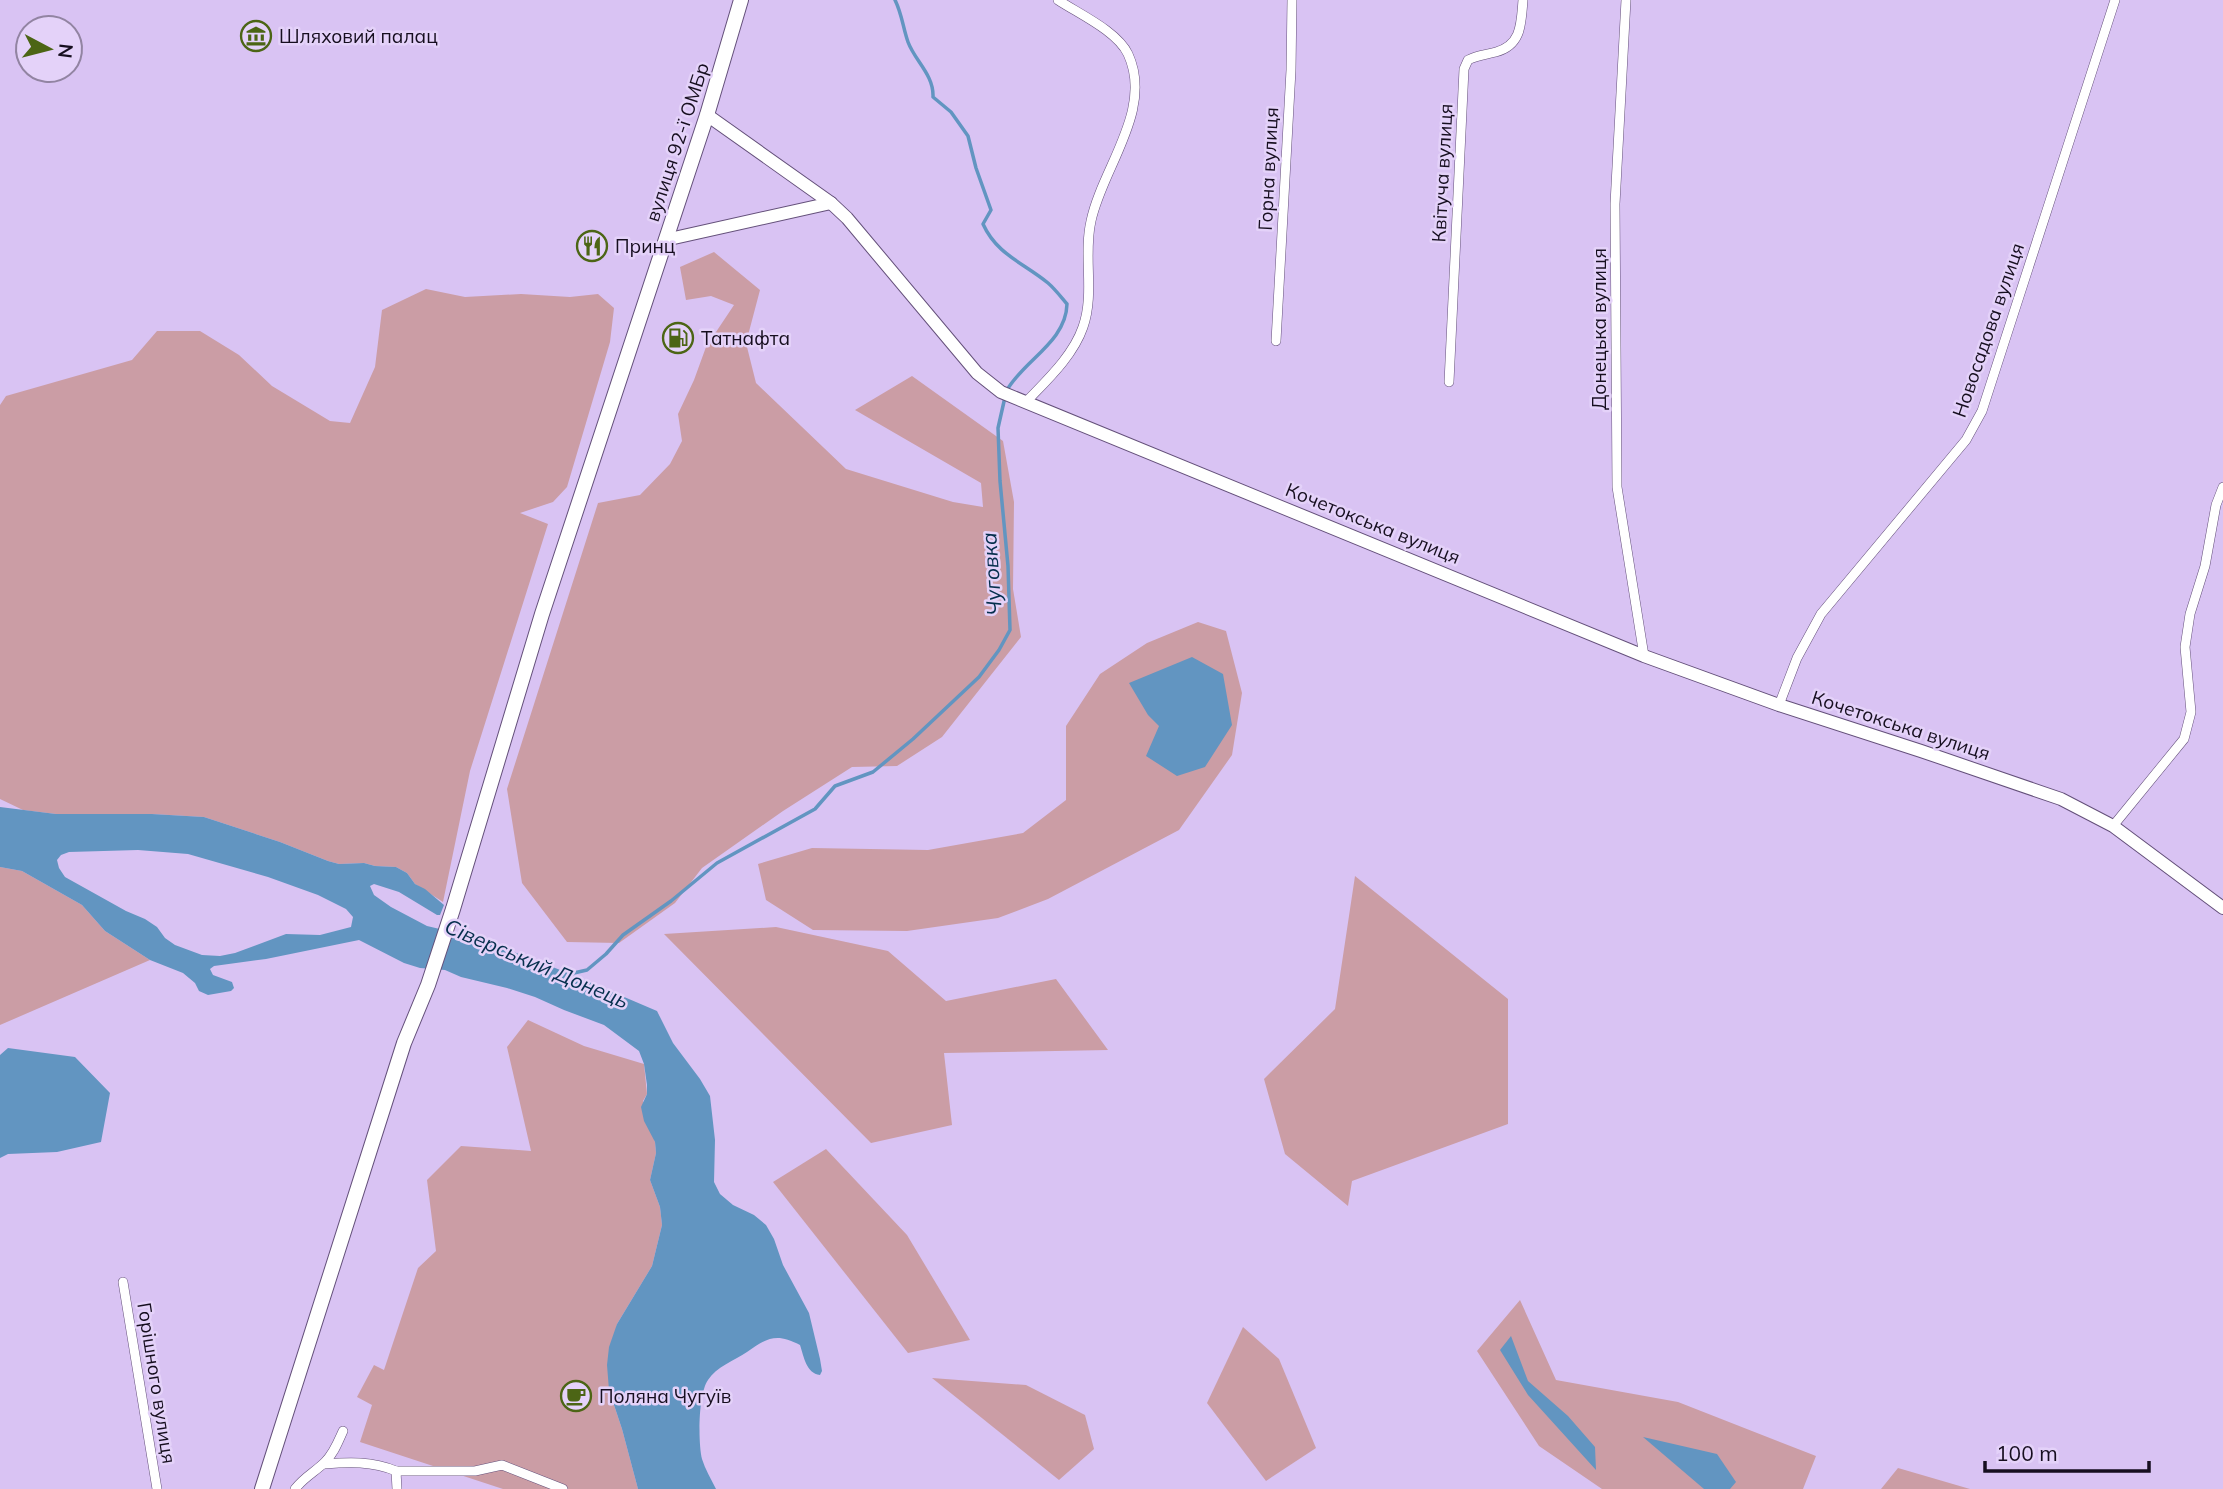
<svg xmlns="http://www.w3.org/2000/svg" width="2223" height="1489" viewBox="0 0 2223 1489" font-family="Mulish,sans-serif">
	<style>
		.green { fill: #cb9da5 }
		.water { fill: #6295c1; fill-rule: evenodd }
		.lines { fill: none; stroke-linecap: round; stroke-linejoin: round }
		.stream { stroke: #6295c1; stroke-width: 3.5 }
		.minor-casing { stroke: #64507a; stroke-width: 10 }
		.secondary-casing { stroke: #64507a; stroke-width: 14 }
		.trunk-casing { stroke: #64507a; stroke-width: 16 }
		.minor { stroke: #fff; stroke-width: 9 }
		.secondary { stroke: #fff; stroke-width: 12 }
		.trunk { stroke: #fff; stroke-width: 14 }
		.labels { text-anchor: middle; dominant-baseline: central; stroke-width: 5; stroke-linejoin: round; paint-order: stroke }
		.poi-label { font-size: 19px; fill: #160e1f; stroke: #e4d2f9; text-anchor: start }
		.street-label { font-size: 19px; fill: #160e1f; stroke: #e4d2f9 }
		.water-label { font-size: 21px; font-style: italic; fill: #062f4d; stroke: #e4d2f9 }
	</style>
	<rect width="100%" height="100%" fill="#d9c3f3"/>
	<g class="green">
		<path d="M714,252l46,38 -14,53 10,40 90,86 107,33 30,5 -2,-24 -126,-73 57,-34 91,65 11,61 -1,87 8,48 -79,100 -45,29 -45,1 -69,44 -81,57 -27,35 -56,40 -52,-1 -45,-59 -15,-94 91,-286 42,-8 30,-31 12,-23 -4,-27 16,-34 12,-33 28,-42 -23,-9 -25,4 -6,-33z"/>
		<path d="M426,289l39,8 56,-3 49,3 28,-3 16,14 -4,34 -43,145 -14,15 -33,11 28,11 -78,247 -27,131 -28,-18 -8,-11 -11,-6 -21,-1 -11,-3 -25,1 -11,-3 -48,-19 -76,-25 -52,-3h-96l-33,-4 -23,-11v-394l6,-9 126,-36 25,-29h43l39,24 33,31 58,35 20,2 25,-56 7,-57z"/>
		<path d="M1198,622l28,9 16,62 -10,62 -53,75 -131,69 -50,19 -91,13 -94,-1 -47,-30 -8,-36 54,-16 116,2 95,-17 43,-33v-74l34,-52 47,-31z"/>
		<path d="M0,867l22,4 60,34 23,26 45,29 -150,65z"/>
		<path d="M1355,876l153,123v125l-156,57 -4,25 -63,-52 -21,-75 71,-70z"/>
		<path d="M776,927l112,24 58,50 110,-22 52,71 -164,3 8,72 -81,18 -207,-209z"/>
		<path d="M528,1020l56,26 60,18 3,30 -4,7 12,41 1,11 -6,27 10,27 2,18 -10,41 -35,58 -8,66 13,39 16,60h-135l-143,-47 12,-37 -15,-8 17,-32 10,5 34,-102 18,-17 -9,-71 34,-34 70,5 -24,-104z"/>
		<path d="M826,1149l81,86 63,105 -62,13 -135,-171z"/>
		<path d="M1520,1300l36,80 122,22 138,54 -13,33h-201l-63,-43 -62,-95z"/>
		<path d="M1243,1327l36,32 37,89 -50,33 -59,-78z"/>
		<path d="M932,1378l94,7 59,30 9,34 -35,31z"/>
		<path d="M1898,1468l72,21h-89z"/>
	</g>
	<g class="water">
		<path d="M1192,657l31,17 9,51 -27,42 -28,9 -31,-20 13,-30 -11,-11 -19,-32z"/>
		<path d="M0,807l56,7h96l52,3 76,25 48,19 11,3 25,-1 11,3 21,1 11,6 8,11 10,5 19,16 -4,10h-3l-38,-23 -25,-8 -4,2 4,9 17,12 36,19 51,12 90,35 89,38 16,32 27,36 10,17 5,44 -1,42 6,12 13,11 21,10 12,10 8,14 9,26 26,48 11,46 2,12 -2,4c-14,-2 -16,-18 -20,-30 -23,-12 -32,-8 -53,7 -12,8 -31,15 -39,28 -10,14 -10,63 -6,79 3,10 9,20 14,30h-78l-16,-60 -13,-39 -2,-25 2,-18 8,-23 35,-58 10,-41 -2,-18 -10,-27 6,-27 -1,-11 -11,-21 -3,-14 6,-13v-9l-3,-21 -5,-13 -35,-26 -40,-15 -29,-13 -28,-9 -46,-11 -16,-7 -25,-2 -16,-5 -45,-23 -93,19 -52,7 -4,3 3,6 19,7 2,6 -3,3 -23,4 -9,-4 -4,-8 -12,-10 -33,-13 -45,-29 -23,-26 -60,-34 -22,-4zM138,850l50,4 80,23 50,18 28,14 7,8 -2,10 -31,8 -34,-1 -51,19 -15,3 -18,-1 -27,-10 -10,-7 -8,-11 -12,-8 -19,-8 -61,-34 -6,-9 -2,-8 4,-5 8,-3z"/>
		<path d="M8,1048l67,9 35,36 -9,49 -44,10 -49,2 -8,4v-103z"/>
		<path d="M1511,1336l17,45 40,35 27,31 1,23 -68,-75 -28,-45z"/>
		<path d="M1643,1437l74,17 19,28 -6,7h-26z"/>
	</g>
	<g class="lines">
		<g class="stream">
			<path d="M895,0c7,14 8,28 13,42 7,19 26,33 25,55l18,15 17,24 8,32 15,42 -8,14c14,31 41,39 65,59 7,6 13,14 19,21 -1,38 -43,56 -60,86"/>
			<path d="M565,975l22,-5 19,-16 17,-19 48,-34 46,-38 98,-54 20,-23 38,-14 40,-33 66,-62 20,-27 11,-20 -2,-64 -8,-85 -2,-53 7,-31"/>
		</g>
		<g class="minor-casing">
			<g id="minor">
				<path d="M1626,0l-11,204 2,283 27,169"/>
				<path d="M1276,341l15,-271 1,-70"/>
				<path d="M1449,382l15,-313 4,-9c9,-5 17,-5 28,-8 26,-7 25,-29 27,-52"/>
				<path d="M1026,402c21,-22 47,-46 57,-75 12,-34 0,-71 8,-106 11,-53 63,-111 37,-167 -11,-23 -49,-40 -70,-54"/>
				<path d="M1779,705l18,-47 24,-44 145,-174 16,-29 133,-411"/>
				<path d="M2113,826l71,-87 7,-27 -6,-65 5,-33 15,-48 11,-61 7,-18"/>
				<path d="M123,1282l34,207"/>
				<path d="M324,1464c25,-2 48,-3 72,7"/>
				<path d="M295,1489c9,-12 20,-17 30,-27 9,-9 13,-20 18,-31"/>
				<path d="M397,1489l-1,-18h79l27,-6 61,24"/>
			</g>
		</g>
		<g class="secondary-casing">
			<g id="secondary">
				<path d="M707,115l124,88 16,15 130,155 24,19 643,264 135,49 142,46 140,48 52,27 110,82"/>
				<path d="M665,240l166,-37"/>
			</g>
		</g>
		<g class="trunk-casing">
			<path id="trunk" d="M262,1489l142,-446 24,-58 25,-76 89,-295 165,-499 34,-115"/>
		</g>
		<use href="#minor" class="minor"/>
		<use href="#secondary" class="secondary"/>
		<use href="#trunk" class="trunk"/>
	</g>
	<defs>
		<g id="museum-ring" transform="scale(1.575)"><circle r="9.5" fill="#e4d2f9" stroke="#4c6515" stroke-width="1.5"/><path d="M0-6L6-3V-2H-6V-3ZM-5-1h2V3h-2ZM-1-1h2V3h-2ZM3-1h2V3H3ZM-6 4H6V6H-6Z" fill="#4c6515"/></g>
		<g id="restaurant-ring" transform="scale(1.575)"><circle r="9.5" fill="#e4d2f9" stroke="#4c6515" stroke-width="1.5"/><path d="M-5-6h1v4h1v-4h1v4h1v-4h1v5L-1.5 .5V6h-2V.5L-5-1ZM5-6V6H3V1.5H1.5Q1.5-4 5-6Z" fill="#4c6515"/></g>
		<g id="fuel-ring" transform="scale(1.575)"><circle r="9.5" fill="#e4d2f9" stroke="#4c6515" stroke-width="1.5"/><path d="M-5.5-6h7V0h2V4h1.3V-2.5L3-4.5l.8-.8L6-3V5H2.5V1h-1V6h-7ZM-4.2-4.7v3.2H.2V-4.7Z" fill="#4c6515"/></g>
		<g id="cafe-ring" transform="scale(1.575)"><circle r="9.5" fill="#e4d2f9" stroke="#4c6515" stroke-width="1.5"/><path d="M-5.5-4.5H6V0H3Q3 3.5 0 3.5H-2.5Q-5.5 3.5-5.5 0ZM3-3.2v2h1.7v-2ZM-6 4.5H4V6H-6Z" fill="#4c6515"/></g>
	</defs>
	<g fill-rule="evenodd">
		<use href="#museum-ring" x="256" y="36"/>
		<use href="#restaurant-ring" x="592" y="246"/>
		<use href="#fuel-ring" x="678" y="338"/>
		<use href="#cafe-ring" x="576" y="1396"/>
	</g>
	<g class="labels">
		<g class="poi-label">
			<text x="279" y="36">Шляховий палац</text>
			<text x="615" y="246">Принц</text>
			<text x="701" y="338">Татнафта</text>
			<text x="599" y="1396">Поляна Чугуїв</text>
		</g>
		<g class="street-label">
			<text transform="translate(677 142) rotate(-72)">вулиця 92-ї ОМБр</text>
			<text transform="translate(1268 169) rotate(-87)">Горна вулиця</text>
			<text transform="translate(1442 173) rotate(-87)">Квітуча вулиця</text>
			<text transform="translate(1599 329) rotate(-90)">Донецька вулиця</text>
			<text transform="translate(1988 330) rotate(-71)">Новосадова вулиця</text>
			<text transform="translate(1373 523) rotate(22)">Кочетокська вулиця</text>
			<text transform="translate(1901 725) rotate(18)">Кочетокська вулиця</text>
			<text transform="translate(157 1383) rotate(81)">Горішного вулиця</text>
		</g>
		<g class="water-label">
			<text transform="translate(991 574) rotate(-94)">Чуговка</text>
			<text transform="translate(537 963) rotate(23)">Сіверський Донець</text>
		</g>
	</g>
	<g transform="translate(49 49) rotate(97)"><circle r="33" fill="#e4d2f9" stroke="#9284a2" stroke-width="2"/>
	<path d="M0-5L12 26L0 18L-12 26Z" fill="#4c6515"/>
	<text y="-10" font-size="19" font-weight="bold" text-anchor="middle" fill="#160e1f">N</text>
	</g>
	<path d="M1985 1461v10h164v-10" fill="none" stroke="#160e1f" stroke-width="3.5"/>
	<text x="1996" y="1461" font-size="21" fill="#160e1f" stroke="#e4d2f9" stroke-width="5" paint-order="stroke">100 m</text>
</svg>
